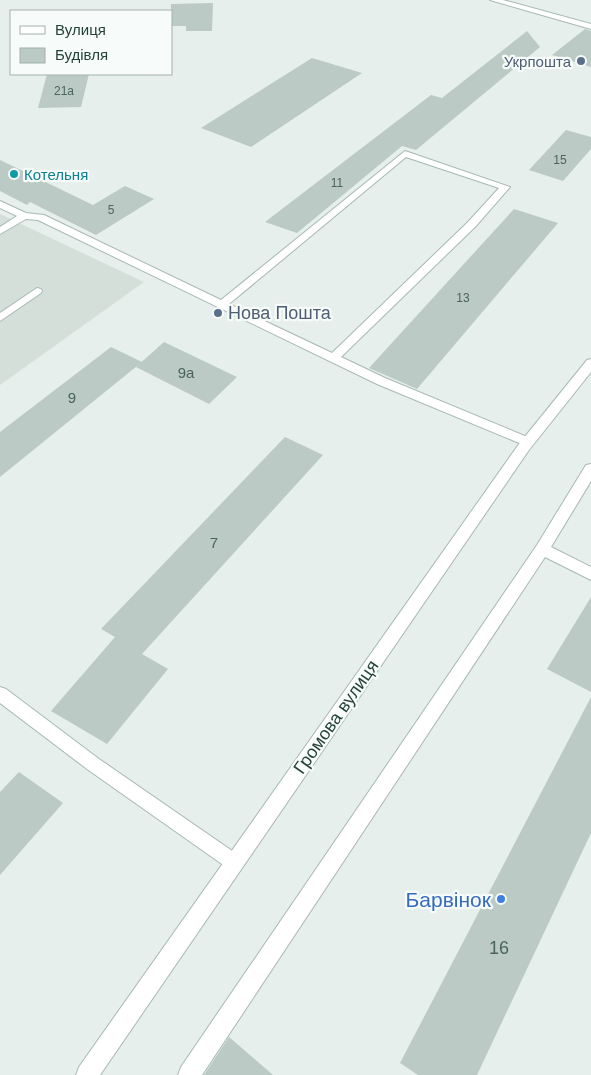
<svg xmlns="http://www.w3.org/2000/svg" width="591" height="1075" viewBox="0 0 591 1075" font-family="Arial,sans-serif">
	<style>
		.built { fill: #d4dfda }
		.building { fill: #bbcac4 }
		.lines { fill: none; stroke-linecap: round; stroke-linejoin: round }
		.service-casing { stroke: #a8b8b2; stroke-width: 2 }
		.minor-casing { stroke: #a8b8b2; stroke-width: 2 }
		.service { fill: #fff; fill-rule: evenodd }
		.minor { fill: #fff; fill-rule: evenodd }
		.service-dot { fill: #5c6f8a; stroke: #f7fbf9; stroke-width: 2 }
		.culture-dot { fill: #0f9aa8; stroke: #f7fbf9; stroke-width: 2 }
		.shop-dot { fill: #3f7fe0; stroke: #f7fbf9; stroke-width: 2 }
		.labels { text-anchor: middle; dominant-baseline: central; stroke-width: 4.5; stroke-linejoin: round; paint-order: stroke }
		.far-number-label { font-size: 12px; fill: #4a645c }
		.far-service-label { font-size: 15px; fill: #4e5e75; stroke: #f7fbf9; text-anchor: end }
		.far-culture-label { font-size: 15px; fill: #0d838f; stroke: #f7fbf9; text-anchor: start }
		.number-label { font-size: 15px; fill: #4a645c }
		.service-label { font-size: 18px; fill: #4e5e75; stroke: #f7fbf9; text-anchor: start }
		.street-label { font-size: 18px; fill: #24423a; stroke: #f7fbf9 }
		.near-number-label { font-size: 18px; fill: #4a645c }
		.near-shop-label { font-size: 21px; fill: #366cbe; stroke: #f7fbf9; text-anchor: end }
	</style>
	<rect width="100%" height="100%" fill="#e6efeb"/>
	<path class="built" d="M0,214l144,68 -144,103z"/>
	<g class="building">
		<path d="M213,3l-1,28h-26v-5h-15v-22z"/>
		<path d="M585,29l6,2v36l-39,-12z"/>
		<path d="M527,31l13,16 -124,103 -14,-4 -105,87 -32,-11 166,-127 11,3z"/>
		<path d="M312,58l50,15 -111,74 -50,-19z"/>
		<path d="M47,74h42l-8,33 -43,1z"/>
		<path d="M566,130l25,7v12l-28,32 -34,-11z"/>
		<path d="M0,160l93,45 32,-19 29,13 -58,36 -66,-33 -3,3 -27,-14z"/>
		<path d="M514,209l44,14 -141,166 -48,-21z"/>
		<path d="M164,342l73,35 -28,27 -73,-37z"/>
		<path d="M111,347l31,15 -142,115v-45z"/>
		<path d="M285,437l38,18 -181,199 26,15 -61,75 -56,-33 64,-74 -14,-8z"/>
		<path d="M591,597v95l-44,-23z"/>
		<path d="M591,697v136l-114,242h-59l-18,-12z"/>
		<path d="M19,772l44,31 -63,72v-83z"/>
		<path d="M229,1037l44,38h-69z"/>
	</g>
	<g class="lines">
		<g class="service-casing">
			<g id="service">
				<path d="M405,151l105,36 -34,39 -135,131 44,21 147,61 2,3 -2,3h-8l-147,-61 -339,-164 -12,-1 -26,15v-7l17,-11 -17,-8v-7l26,12 18,2 177,85zM406,157l93,31 -31,34 -136,131 -103,-49z"/>
				<path d="M37,288l4,1 1,2 -1,2 -41,28v-8z"/>
				<path d="M0,687l6,2 93,70 142,98 3,6 -3,6 -6,3 -6,-3 -142,-100 -87,-66z"/>
			</g>
		</g>
		<g class="minor-casing">
			<g id="minor">
				<path d="M490,0h13l88,24v5z"/>
				<path d="M591,359v13l-62,78 -429,625h-24l3,-8 440,-623 68,-84z"/>
				<path d="M591,464v17l-40,66 40,20v13l-46,-23 -343,518h-24l3,-8 356,-522 49,-80z"/>
			</g>
		</g>
		<use href="#service" class="service"/>
		<use href="#minor" class="minor"/>
	</g>
	<g class="service-dot">
		<circle cx="581" cy="61" r="5"/>
		<circle cx="218" cy="313" r="5"/>
	</g>
	<circle class="culture-dot" cx="14" cy="174" r="5"/>
	<circle class="shop-dot" cx="501" cy="899" r="5"/>
	<g class="labels">
		<g class="far-number-label">
			<text x="64" y="91">21а</text>
			<text x="560" y="160">15</text>
			<text x="337" y="183">11</text>
			<text x="111" y="210">5</text>
			<text x="463" y="298">13</text>
		</g>
		<g class="far-service-label">
			<text x="571" y="61">Укрпошта</text>
		</g>
		<g class="far-culture-label">
			<text x="24" y="174">Котельня</text>
		</g>
		<g class="number-label">
			<text x="186" y="372">9а</text>
			<text x="72" y="397">9</text>
			<text x="214" y="542">7</text>
		</g>
		<g class="service-label">
			<text x="228" y="313">Нова Пошта</text>
		</g>
		<g class="street-label">
			<text transform="translate(336 717) rotate(-55)">Громова вулиця</text>
		</g>
		<g class="near-number-label">
			<text x="499" y="948">16</text>
		</g>
		<g class="near-shop-label">
			<text x="491" y="899">Барвінок</text>
		</g>
	</g>
	<rect x="10" y="10" width="162" height="65" fill="#f7fbf9" stroke="#a3b1ad"/>
	<rect x="20" y="26" width="25" height="8" fill="#ffffff" stroke="#a3b1ad"/>
	<text x="55" y="35" font-size="15" fill="#24423a">Вулиця</text>
	<rect x="20" y="48" width="25" height="15" fill="#bbcac4" stroke="#a3b1ad"/>
	<text x="55" y="60" font-size="15" fill="#24423a">Будівля</text>
</svg>
